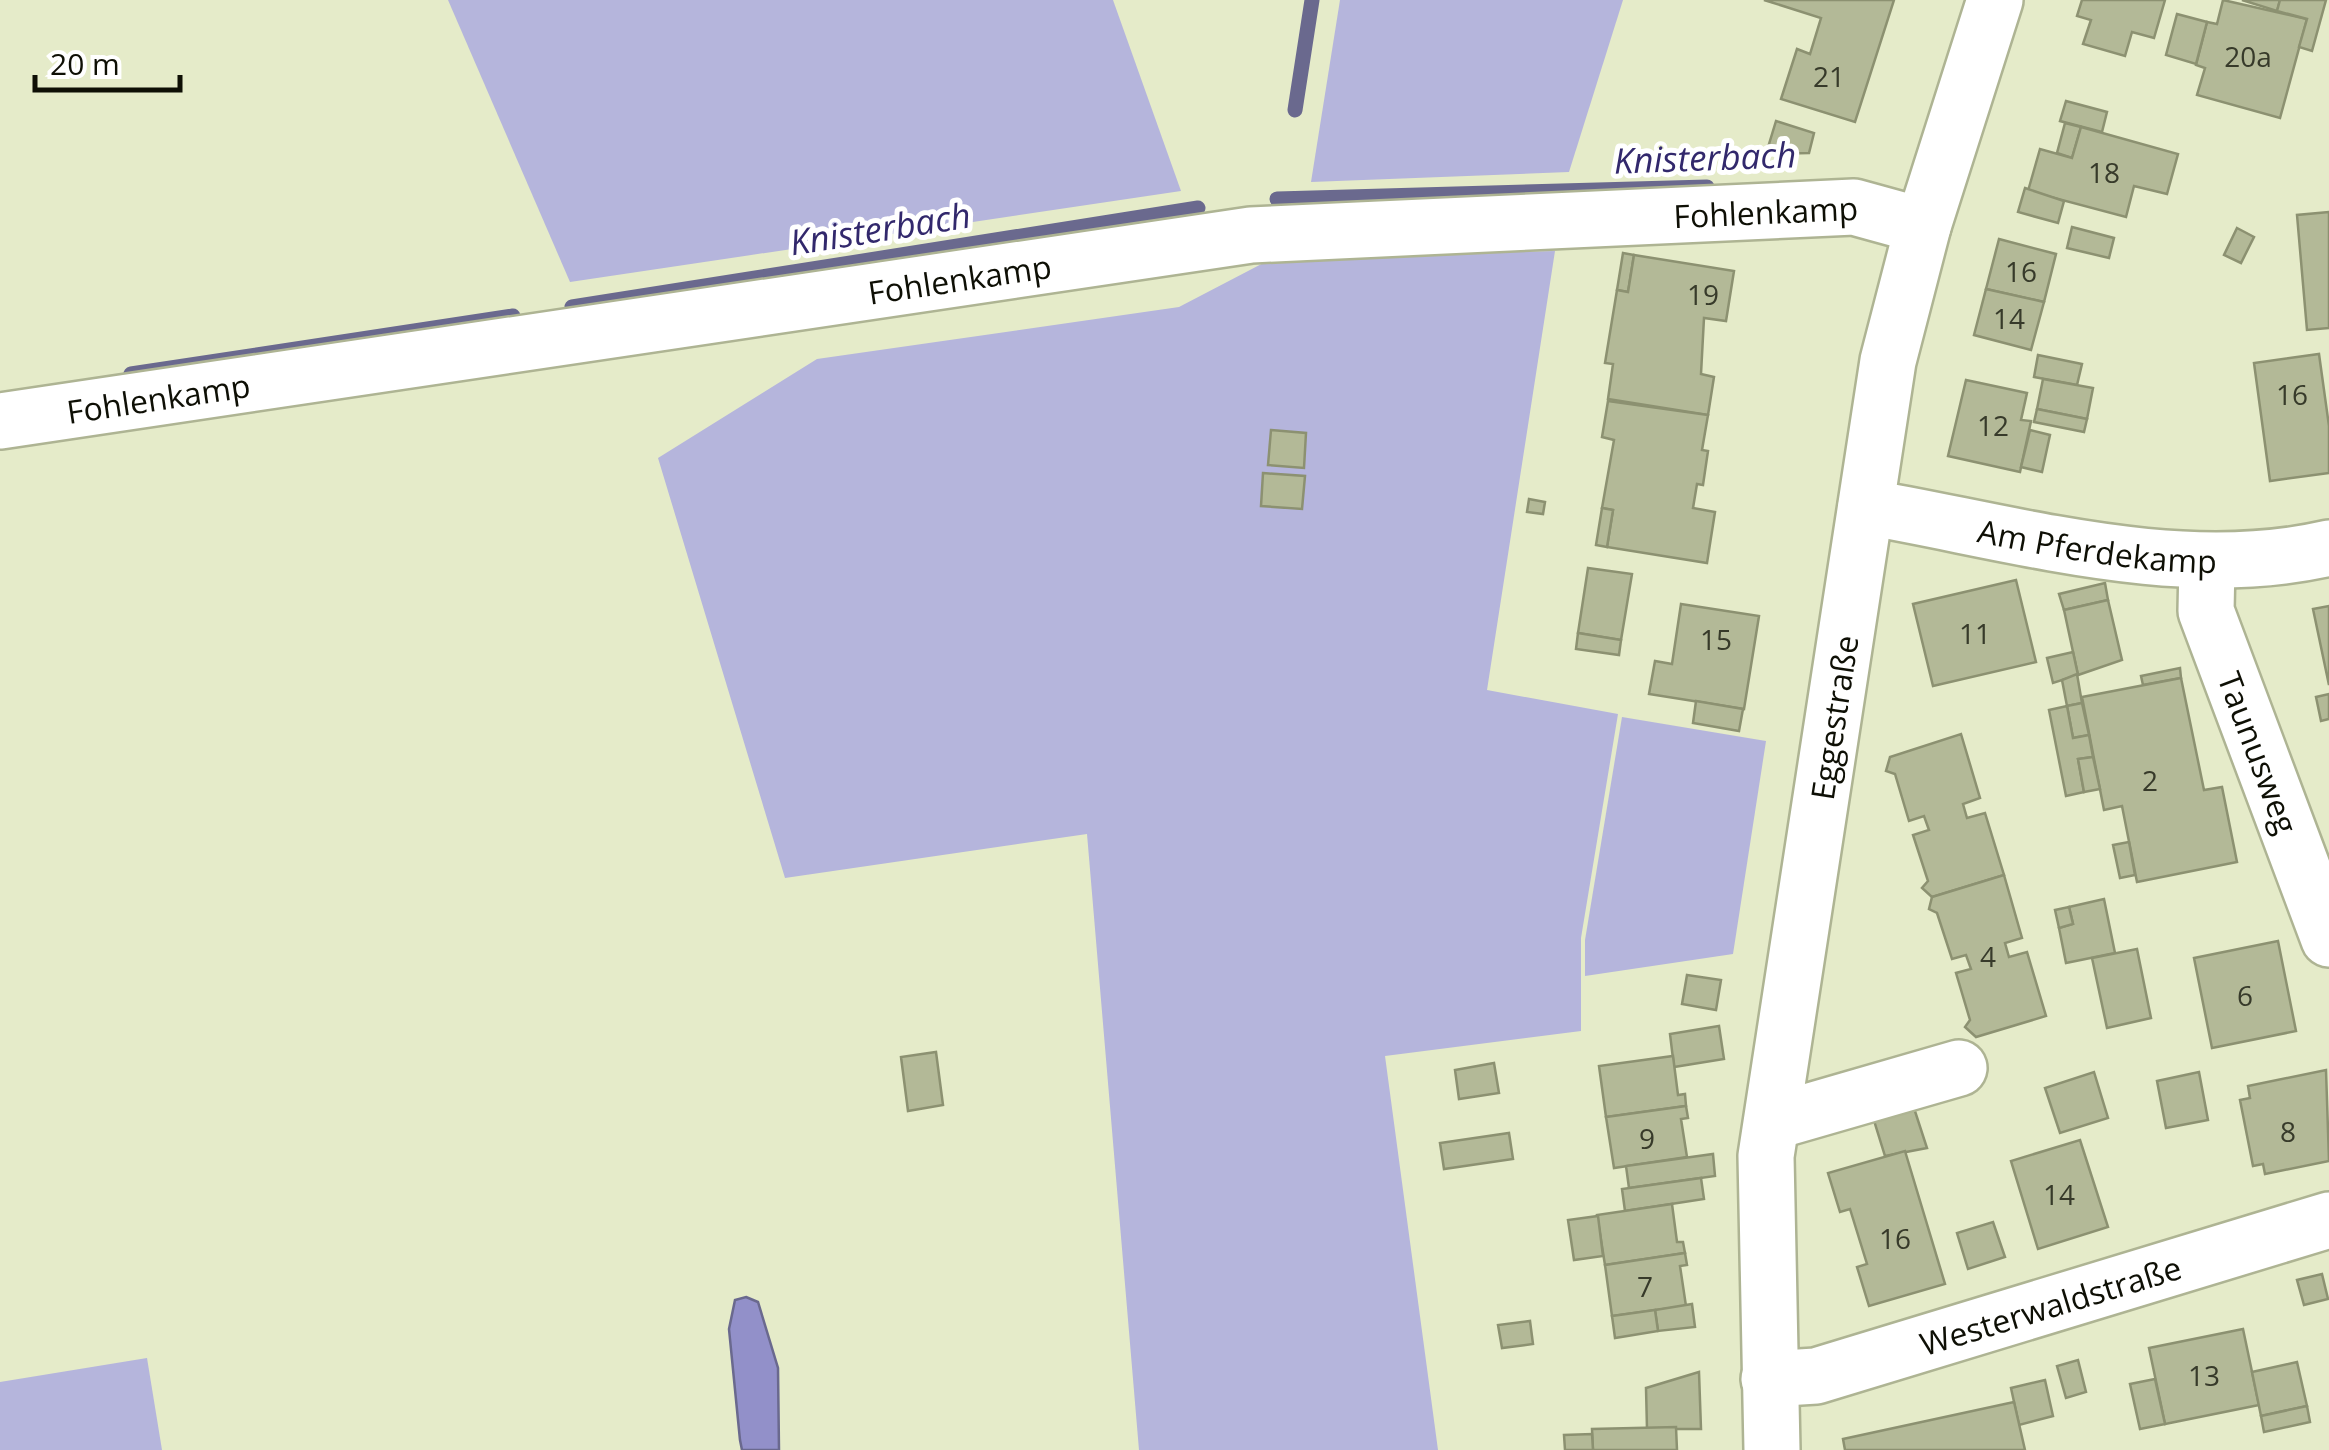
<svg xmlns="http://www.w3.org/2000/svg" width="2329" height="1450" viewBox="0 0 2329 1450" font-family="'Open Sans',sans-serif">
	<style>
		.green { fill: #b5b5dc }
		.water { fill: #9290c9; stroke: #6a698e; stroke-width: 2.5 }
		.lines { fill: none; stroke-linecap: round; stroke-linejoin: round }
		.stream { stroke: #6a698e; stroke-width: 15 }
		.building { fill: #b3b997; stroke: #8c9171; stroke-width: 2.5 }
		.minor-casing { stroke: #aeb493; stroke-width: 60 }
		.minor { stroke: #fff; stroke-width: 55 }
		.labels { text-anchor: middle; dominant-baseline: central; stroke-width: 10; stroke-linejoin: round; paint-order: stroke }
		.number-label { font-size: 28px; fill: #373a2a }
		.street-label { font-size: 32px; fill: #0e0f05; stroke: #fff }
		.water-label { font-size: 35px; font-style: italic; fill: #32286c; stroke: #fff }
	</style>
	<rect width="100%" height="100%" fill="#e5ebc9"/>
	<g class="green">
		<path d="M448,0h665l68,191 -611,91z"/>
		<path d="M1340,0h283l-54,172 -258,10z"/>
		<path d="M1555,251l-68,439 131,24 -37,224v93l-196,25 53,394h-299l-52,-616 -302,44 -127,-420 159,-99 362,-52 96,-50z"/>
		<path d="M1622,717l144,24 -33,213 -148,22v-36z"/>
		<path d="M147,1358l15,92h-162v-68z"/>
	</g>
	<path class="water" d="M746,1297l12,5 20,66 1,82h-37l-2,-10 -11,-111 6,-29z"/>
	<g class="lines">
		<g class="stream">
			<path d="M1295,110l17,-110"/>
			<path d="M1277,199l430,-12"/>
			<path d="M572,307l626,-99"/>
			<path d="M131,374l382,-58"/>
		</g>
	</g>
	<g class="building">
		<path d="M1764,0h130l-39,122 -74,-23 16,-50 13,5 11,-36z"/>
		<path d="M2082,0h83l-11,38 -22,-6 -7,24 -42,-12 8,-24 -14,-4z"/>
		<path d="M2223,0l84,19 -27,99 -83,-23 8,-27 -9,-3 11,-43 10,2z"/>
		<path d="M2242,0h38l-3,11z"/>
		<path d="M2280,0h46l-14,51 -13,-4 8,-28 -30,-8z"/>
		<path d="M2177,14l30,8 -11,42 -30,-9z"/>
		<path d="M2066,101l41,11 -5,20 -42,-11z"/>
		<path d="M1776,121l38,12 -5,20 -43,1z"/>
		<path d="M2065,123l16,4 -9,31 -15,-5z"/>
		<path d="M2081,127l97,27 -11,40 -33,-8 -8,31 -98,-26 12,-42 32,9z"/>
		<path d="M2025,188l39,13 -6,22 -40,-11z"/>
		<path d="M2329,212v116l-22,2 -10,-115z"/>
		<path d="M2072,227l42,11 -5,20 -42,-10z"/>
		<path d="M2237,228l17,9 -13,26 -17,-8z"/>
		<path d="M1999,239l57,15 -12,48 -58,-13z"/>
		<path d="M1623,253l11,2 -6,37 -11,-2z"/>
		<path d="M1634,255l100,16 -8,50 -22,-3 -3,56 13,3 -6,38 -100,-16 5,-35 -8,-1 12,-73 11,2z"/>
		<path d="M1986,289l58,13 -13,48 -57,-15z"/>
		<path d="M2319,354l10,72v47l-59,8 -16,-118z"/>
		<path d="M2038,355l44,9 -5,21 -43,-8z"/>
		<path d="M2043,379l50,9 -6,31 -50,-10z"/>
		<path d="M1966,380l61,13 -6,27 10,1 -11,51 -72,-16z"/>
		<path d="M1608,401l100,14 -6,35 6,1 -5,34 -6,-1 -4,24 22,4 -8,51 -100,-16 6,-37 -11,-2 12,-68 -12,-3z"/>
		<path d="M2037,409l50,10 -3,13 -50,-10z"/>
		<path d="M1271,430l35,3 -2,35 -36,-3z"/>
		<path d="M2030,430l20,5 -8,37 -21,-5z"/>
		<path d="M1263,473l42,3 -3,33 -41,-3z"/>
		<path d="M1529,499l16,3 -2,12 -16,-2z"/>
		<path d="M1602,508l11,2 -6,37 -11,-2z"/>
		<path d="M1588,568l44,6 -11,66 -43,-7z"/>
		<path d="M2016,580l20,82 -103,24 -20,-82z"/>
		<path d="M2105,583l3,17 -44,10 -5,-16z"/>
		<path d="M2108,600l14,60 -44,15 -14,-65z"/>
		<path d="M1681,604l78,12 -15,93 -95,-15 6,-33 17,3z"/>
		<path d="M2329,606v79l-16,-76z"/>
		<path d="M1578,633l43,7 -2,15 -43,-6z"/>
		<path d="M2073,652l5,23 -25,8 -6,-25z"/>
		<path d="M2180,668l1,10 -38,7 -2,-9z"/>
		<path d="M2077,674l5,29 -15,3 -5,-26z"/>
		<path d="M2181,678l23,112 18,-3 15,75 -100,20 -15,-76 -18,4 -22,-113z"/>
		<path d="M2329,694v25l-8,2 -5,-24z"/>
		<path d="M1696,701l47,8 -4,22 -46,-8z"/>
		<path d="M2082,703l7,32 -16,3 -6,-32z"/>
		<path d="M2067,706l6,32 16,-3 4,22 -15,2 6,33 -18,4 -17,-86z"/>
		<path d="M1961,734l19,64 -17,6 4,14 18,-5 19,62 -72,22 -10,-9 6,-7 -15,-46 16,-5 -5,-14 -15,5 -14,-47 -9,-3 4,-14z"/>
		<path d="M2093,757l7,32 -16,3 -6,-33z"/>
		<path d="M2129,842l6,33 -15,3 -7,-33z"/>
		<path d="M2004,875l18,63 -17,5 4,14 18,-5 19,64 -70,21 -11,-10 5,-7 -14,-47 15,-4 -5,-14 -14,4 -15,-46 -8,-4 3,-12z"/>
		<path d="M2104,899l11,54 -49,10 -7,-35 14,-4 -4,-17z"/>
		<path d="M2069,907l4,17 -14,4 -4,-18z"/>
		<path d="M2278,941l18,90 -84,17 -18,-90z"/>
		<path d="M2137,949l14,69 -44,10 -15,-70z"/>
		<path d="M1687,975l34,5 -5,30 -34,-6z"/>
		<path d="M1719,1026l5,33 -50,8 -4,-33z"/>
		<path d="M936,1052l7,53 -35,6 -7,-54z"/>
		<path d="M1673,1056l5,39 7,-1 1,12 -80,11 -7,-51z"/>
		<path d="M1494,1063l5,30 -40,6 -4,-29z"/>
		<path d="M2326,1070l3,91 -64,13 -2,-10 -10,2 -13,-66 10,-2 -2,-12z"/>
		<path d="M2094,1072l14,46 -48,15 -15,-45z"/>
		<path d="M2199,1072l9,48 -42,8 -9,-47z"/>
		<path d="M1912,1102l15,46 -42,8 -13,-42z"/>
		<path d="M1686,1106l2,12 -7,1 6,38 -73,11 -8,-51z"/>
		<path d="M1509,1133l4,26 -69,10 -4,-26z"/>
		<path d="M2080,1140l28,87 -70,22 -27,-88z"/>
		<path d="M1905,1151l40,133 -76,22 -12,-39 10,-3 -17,-55 -10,3 -12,-39z"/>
		<path d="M1713,1154l2,22 -86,12 -3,-22z"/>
		<path d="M1701,1178l3,21 -79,12 -3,-22z"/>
		<path d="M1672,1204l5,38h6l2,11 -80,12 -8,-50z"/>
		<path d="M1598,1216l5,40 -29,4 -6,-40z"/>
		<path d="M1993,1222l12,35 -37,12 -11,-36z"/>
		<path d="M1685,1253l2,12 -7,1 6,40 -74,10 -7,-51z"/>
		<path d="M2322,1274l6,25 -24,6 -7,-25z"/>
		<path d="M1692,1304l3,23 -37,4 -3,-21z"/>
		<path d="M1655,1310l3,21 -43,7 -3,-22z"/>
		<path d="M1530,1321l3,23 -31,4 -4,-23z"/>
		<path d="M2243,1329l16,76 -94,19 -16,-76z"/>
		<path d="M2078,1360l8,32 -20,6 -9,-32z"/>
		<path d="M2297,1362l10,44 -46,10 -9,-44z"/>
		<path d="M1699,1372l2,57h-54l-1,-41z"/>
		<path d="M2155,1379l10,45 -25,5 -10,-45z"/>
		<path d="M2045,1380l8,36 -34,9 -8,-37z"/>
		<path d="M2014,1402l11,48h-180l-2,-11z"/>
		<path d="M2307,1406l3,16 -46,10 -3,-16z"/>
		<path d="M1676,1427l1,23h-84l-1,-21z"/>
		<path d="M1592,1434l1,16h-28l-1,-15z"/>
	</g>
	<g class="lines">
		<g class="minor-casing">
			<g id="minor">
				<path id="s1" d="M0,421l1251,-186 603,-28 69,19"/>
				<path id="s2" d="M1866,507c150,26 312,76 463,41"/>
				<path id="s3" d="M2207,564l-1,47 123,328"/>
				<path d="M1772,1122l187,-54"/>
				<path id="s4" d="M1769,1379l47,-3 513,-156"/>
				<path id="s5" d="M1772,1450l-6,-294 122,-795 35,-135 72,-226"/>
			</g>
		</g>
		<use href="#minor" class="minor"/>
	</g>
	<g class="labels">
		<g class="number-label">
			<text x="2248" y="56">20a</text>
			<text x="1829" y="76">21</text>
			<text x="2104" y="172">18</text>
			<text x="2021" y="271">16</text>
			<text x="1703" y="294">19</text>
			<text x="2009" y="318">14</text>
			<text x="2292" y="394">16</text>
			<text x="1993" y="425">12</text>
			<text x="1975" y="633">11</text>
			<text x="1716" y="639">15</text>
			<text x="2150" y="780">2</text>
			<text x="1988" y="956">4</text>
			<text x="2245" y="995">6</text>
			<text x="2288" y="1131">8</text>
			<text x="1647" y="1138">9</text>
			<text x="2059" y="1194">14</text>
			<text x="1895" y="1238">16</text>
			<text x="1645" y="1286">7</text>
			<text x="2204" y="1375">13</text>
		</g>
		<g class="street-label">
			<text stroke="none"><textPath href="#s1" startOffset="1780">Fohlenkamp</textPath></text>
			<text stroke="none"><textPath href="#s1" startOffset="970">Fohlenkamp</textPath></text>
			<text stroke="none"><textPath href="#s1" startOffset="160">Fohlenkamp</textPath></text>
			<text stroke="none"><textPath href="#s2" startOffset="235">Am Pferdekamp</textPath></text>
			<text stroke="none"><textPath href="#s5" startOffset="738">Eggestraße</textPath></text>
			<text stroke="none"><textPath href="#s3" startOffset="198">Taunusweg</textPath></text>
			<text stroke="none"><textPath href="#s4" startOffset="292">Westerwaldstraße</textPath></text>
		</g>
		<g class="water-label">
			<text transform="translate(1705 157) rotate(-2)">Knisterbach</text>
			<text transform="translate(880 228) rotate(-9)">Knisterbach</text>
		</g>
	</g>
	<path d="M35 75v15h145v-15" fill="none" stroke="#0e0f05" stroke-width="5"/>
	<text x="50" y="75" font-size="30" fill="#0e0f05" stroke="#ffffff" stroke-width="8" paint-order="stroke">20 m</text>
</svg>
